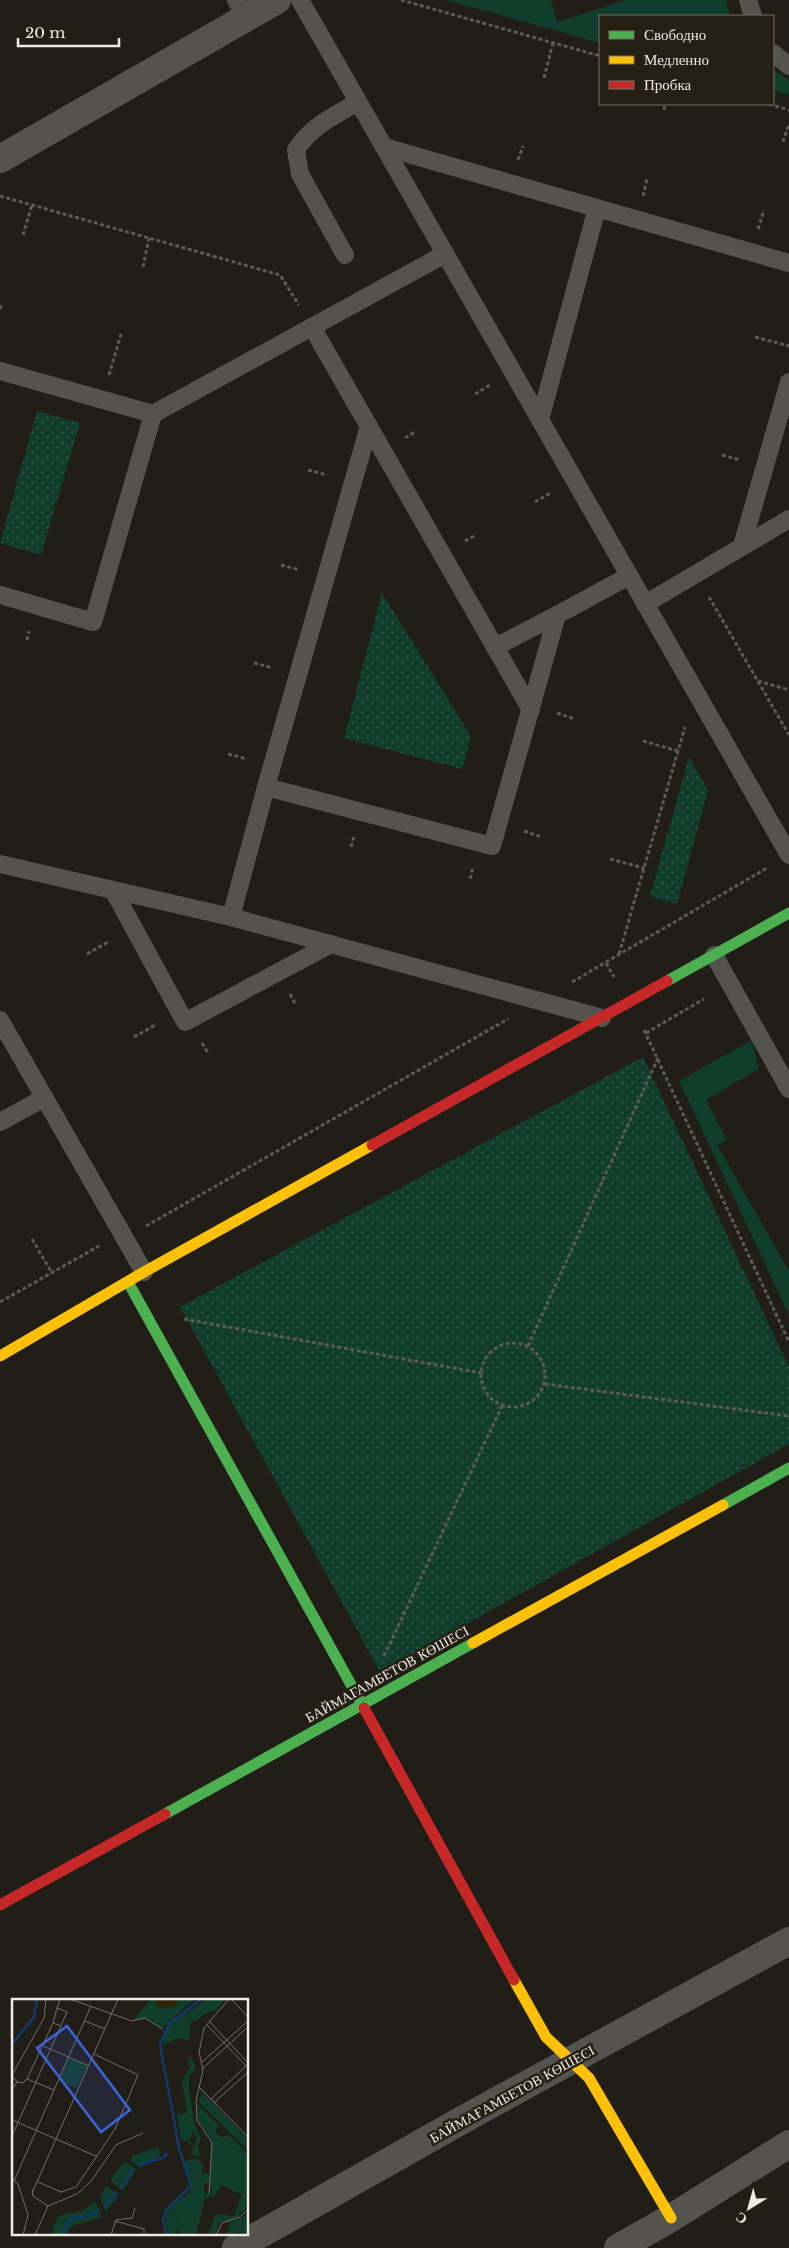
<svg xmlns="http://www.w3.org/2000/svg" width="789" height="2248" viewBox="0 0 789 2248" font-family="'Libre Baskerville',serif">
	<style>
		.grass { fill: #113d2c }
		.park { fill: url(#park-dots) }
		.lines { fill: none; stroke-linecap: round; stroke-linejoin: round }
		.path { stroke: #5c5a56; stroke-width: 3; stroke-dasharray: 4 2.5; stroke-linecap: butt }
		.lane { stroke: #55534e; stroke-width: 18 }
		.street { stroke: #55534e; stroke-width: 28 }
		.fast { stroke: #4caf50; stroke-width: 11 }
		.slow { stroke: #ffc107; stroke-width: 11 }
		.jam { stroke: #c62828; stroke-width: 11 }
		.labels { text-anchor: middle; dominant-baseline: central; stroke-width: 5; stroke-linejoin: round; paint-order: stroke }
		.street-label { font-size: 14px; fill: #efeae3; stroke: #251f14 }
		.inset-river { fill: none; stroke: #103a68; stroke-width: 2.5 }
		.inset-road { fill: none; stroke: #737069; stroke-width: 1 }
		.view { fill: #3c65da; fill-opacity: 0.15; stroke: #3c65da; stroke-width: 2.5 }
		.inset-edge { fill: none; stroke: #efeae3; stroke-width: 2.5 }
	</style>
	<defs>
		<pattern id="park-dots" width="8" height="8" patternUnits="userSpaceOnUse" patternTransform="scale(1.25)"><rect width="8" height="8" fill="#113d2c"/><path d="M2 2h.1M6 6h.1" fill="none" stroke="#34594a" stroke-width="1.8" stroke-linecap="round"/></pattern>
	</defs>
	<rect width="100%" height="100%" fill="#211e18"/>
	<g class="grass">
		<path d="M446,0h105l6,22 69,-22h100l4,16h-130v27z"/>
		<path d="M773,70l16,10v15l-16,-5z"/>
		<path d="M752,1040l7,29 -53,31 21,40 -10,5 72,126v44l-110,-234z"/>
	</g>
	<g class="park">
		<path d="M37,411l43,12 -39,132 -41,-12z"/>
		<path d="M382,593l89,143 -9,33 -118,-31z"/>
		<path d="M689,757l19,34 -31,113 -27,-8z"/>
		<path d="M643,1057l146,310v77l-409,228 -200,-365z"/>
	</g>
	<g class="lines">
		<g class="path">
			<path d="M401,0l199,56"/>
			<path d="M544,78l9,-35"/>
			<path d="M769,104l20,6"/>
			<path d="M664,110l1,-6"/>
			<path d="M783,142l6,-18"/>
			<path d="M518,160l5,-14"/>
			<path d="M0,196l280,79 19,30"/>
			<path d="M643,196l4,-17"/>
			<path d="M758,229l6,-19"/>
			<path d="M23,235l9,-30"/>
			<path d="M143,267l6,-29"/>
			<path d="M0,309l2,-6"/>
			<path d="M755,337l34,9"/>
			<path d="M109,375l12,-41"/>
			<path d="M475,394l15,-9"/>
			<path d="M405,438l10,-6"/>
			<path d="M722,455l18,5"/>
			<path d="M308,470l19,5"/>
			<path d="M535,502l17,-10"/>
			<path d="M465,541l9,-5"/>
			<path d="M281,565l19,5"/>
			<path d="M709,597l80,138"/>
			<path d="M27,640l2,-9"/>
			<path d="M254,663l19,5"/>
			<path d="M758,681l31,9"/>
			<path d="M557,713l18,6"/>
			<path d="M643,741l35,10"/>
			<path d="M228,754l19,5"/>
			<path d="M524,831l18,6"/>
			<path d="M351,847l3,-11"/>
			<path d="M610,859l34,9"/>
			<path d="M470,879l3,-12"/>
			<path d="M87,954l23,-13"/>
			<path d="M619,954l66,-227"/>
			<path d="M606,963l8,14"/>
			<path d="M572,982l195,-114"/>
			<path d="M290,994l6,11"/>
			<path d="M644,1030l145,312"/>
			<path d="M646,1033l58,-34"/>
			<path d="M134,1037l23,-13"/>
			<path d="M202,1043l6,10"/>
			<path d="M146,1226l362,-207"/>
			<path d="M32,1239l20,34"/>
			<path d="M0,1302l99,-56"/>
			<path d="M184,1319l297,54"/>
			<circle cx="513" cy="1375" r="32"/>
			<path d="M528,1346l130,-288"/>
			<path d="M545,1384l244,32"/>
			<path d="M384,1656l118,-250"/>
		</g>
		<g class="lane">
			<path d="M236,0l10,18"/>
			<path d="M300,0l489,855"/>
			<path d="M748,0l5,16"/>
			<path d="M773,53l16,13"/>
			<path d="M384,147l405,116"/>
			<path d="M345,255l-45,-81 -4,-24c15,-24 38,-34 62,-48"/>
			<path d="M312,327l219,383"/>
			<path d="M0,371l153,43"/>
			<path d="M540,420l57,-212"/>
			<path d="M742,546l47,-164"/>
			<path d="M0,595l93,27 60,-208 292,-160"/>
			<path d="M645,604l144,-85"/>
			<path d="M495,647l62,-32"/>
			<path d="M266,787l103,-361"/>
			<path d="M0,864l231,53 35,-130 226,59 65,-231 72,-39"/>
			<path d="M113,890l72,132 146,-78"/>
			<path d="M231,917l371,101"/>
			<path d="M714,955l75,134"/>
			<path d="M0,1020l144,252"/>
			<path d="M0,1122l44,-24"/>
		</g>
		<g class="street">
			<path d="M0,159l277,-159"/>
			<path d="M236,2248l228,-129 325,-178"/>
			<path d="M618,2248l53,-30 118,-74"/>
		</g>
		<g class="fast">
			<path d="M667,981l122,-68"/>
			<path d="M128,1282l236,426"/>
			<path d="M723,1505l66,-37"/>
			<path d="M165,1814l308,-171"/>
		</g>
		<g class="slow">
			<path d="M0,1356l144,-84 228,-127"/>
			<path d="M473,1643l250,-138"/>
			<path d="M514,1980l32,57 43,41 82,140"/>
		</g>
		<g class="jam">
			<path d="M372,1145l295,-164"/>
			<path d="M364,1708l150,272"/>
			<path d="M0,1905l165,-91"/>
		</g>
	</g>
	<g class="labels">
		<g class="street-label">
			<text transform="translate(387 1674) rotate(-29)">БАЙМАГАМБЕТОВ КӨШЕСІ</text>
			<text transform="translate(512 2094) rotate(-29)">БАЙМАҒАМБЕТОВ КӨШЕСІ</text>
		</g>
	</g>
	<g transform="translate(12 1999)">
		<rect width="236" height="236" fill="#211e18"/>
		<path d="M139,0h7v8l8,1 -14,13 -6,-3 -13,3zM195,0l-26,21 10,1 -2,19 -15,-2 -1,5h-7l-3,7 2,-20 5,-6zM191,94l45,46v12l-50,-50zM185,105l22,22 -4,4 7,8 5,-4 21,20v51l-12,13 -17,5 -4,12 -6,-3 7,-18 18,2 8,-21 -21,-10 -7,12 -9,1 1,-5 7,1 -3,-10 2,-43 -14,-22zM175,114l6,20 -4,7 5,5 -13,-6 -4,-25zM185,159l6,6 -1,9 7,1v9h-5v10l-13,-13 -7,-18zM160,206v6l6,11 -10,9 -3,-14zM236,215l-1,21 -10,-3 -10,3 4,-13z" fill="#113d2c"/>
		<path d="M195,0h18l-9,11 -12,4 -8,7 -15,-1zM178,58l5,7v6l-6,6v15l6,34 6,13 -3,7 2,12 -9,-3 6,-16 -8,-13 -7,-44 9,-15 -3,-7zM179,181l15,13 -10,42h-13l-7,-6 -2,6h-5v-7l9,-6 -7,-16 19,-14z" fill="#113d2c"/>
		<path d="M167,0h15l-32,29 -10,-7 11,-12 13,-4zM146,148l2,9 -20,12 -9,-7 1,-5zM112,162l12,8 -13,22 -13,-10zM94,187l13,9 -13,17 -6,-14zM83,202l7,16 -30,9 -6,9h-15l7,-19 26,-6z" fill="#113d2c"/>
		<path d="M146,0h21l-5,7 -15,2 -3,-4z" fill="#2c2508"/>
		<path d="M57,59l18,8 -11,23 -17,-9z" fill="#113d2c"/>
		<path class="inset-river" d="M0,45l22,-27 3,-18M126,166l25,-7 3,-4 1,2M108,189l14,-19M92,208l13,-15M50,236l8,-16 23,-5 6,-5M155,236l-4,-15 3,-10 25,-24 -12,-38 -19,-103 9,-21 32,-25"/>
		<path class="inset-road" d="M58,0l62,22 13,-3 18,11M219,0l18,19M73,22l20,8M198,23l39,42M41,24l4,-15M195,26l42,44M31,47l46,20M189,64l48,-43M191,69l46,-42M0,76l32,-57 2,-19M0,77l5,6 -5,8M15,80l26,-56 8,3M5,83l6,1 4,-4 27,11M186,87l51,52M199,100l35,-33M202,104l35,-32M0,121l86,37M0,137l55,-124 -10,-4 3,-9M1,181l5,4 10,31 -5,20M2,182l77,-175M26,183l23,10 15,-5 39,-58 23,-54 -44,-21M20,190l1,7 15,10M20,194l86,-194M197,195l3,-51 -15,-23 -1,-19 7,-31 -4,-18 5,-24 25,-29M103,222l29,8v6M23,236l13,-29 29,-12 15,-14 24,-35 27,-12M99,236l5,-15 16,-2 3,-10M204,236l6,-12 18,-6 9,-9"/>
		<path class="view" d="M55,27l63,84 -29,22 -64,-84z"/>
		<rect width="236" height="236" class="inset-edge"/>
	</g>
	<rect x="599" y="15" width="175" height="90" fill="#251f14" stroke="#767067"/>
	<rect x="609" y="31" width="25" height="8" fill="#4caf50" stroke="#767067"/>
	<text x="644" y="40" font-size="15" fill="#efeae3">Свободно</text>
	<rect x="609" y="56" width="25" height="8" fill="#ffc107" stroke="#767067"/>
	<text x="644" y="65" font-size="15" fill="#efeae3">Медленно</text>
	<rect x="609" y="81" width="25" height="8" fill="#c62828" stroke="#767067"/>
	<text x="644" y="90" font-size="15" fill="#efeae3">Пробка</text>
	<g transform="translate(749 2208) rotate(217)" stroke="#251f14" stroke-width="4" paint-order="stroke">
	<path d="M0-4L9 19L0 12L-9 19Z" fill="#efeae3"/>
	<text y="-8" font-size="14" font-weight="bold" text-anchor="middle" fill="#efeae3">С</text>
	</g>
	<path d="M18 38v8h101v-8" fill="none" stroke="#efeae3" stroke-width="2.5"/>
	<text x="25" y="38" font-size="15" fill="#efeae3" stroke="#251f14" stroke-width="4" paint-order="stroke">20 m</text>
</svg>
